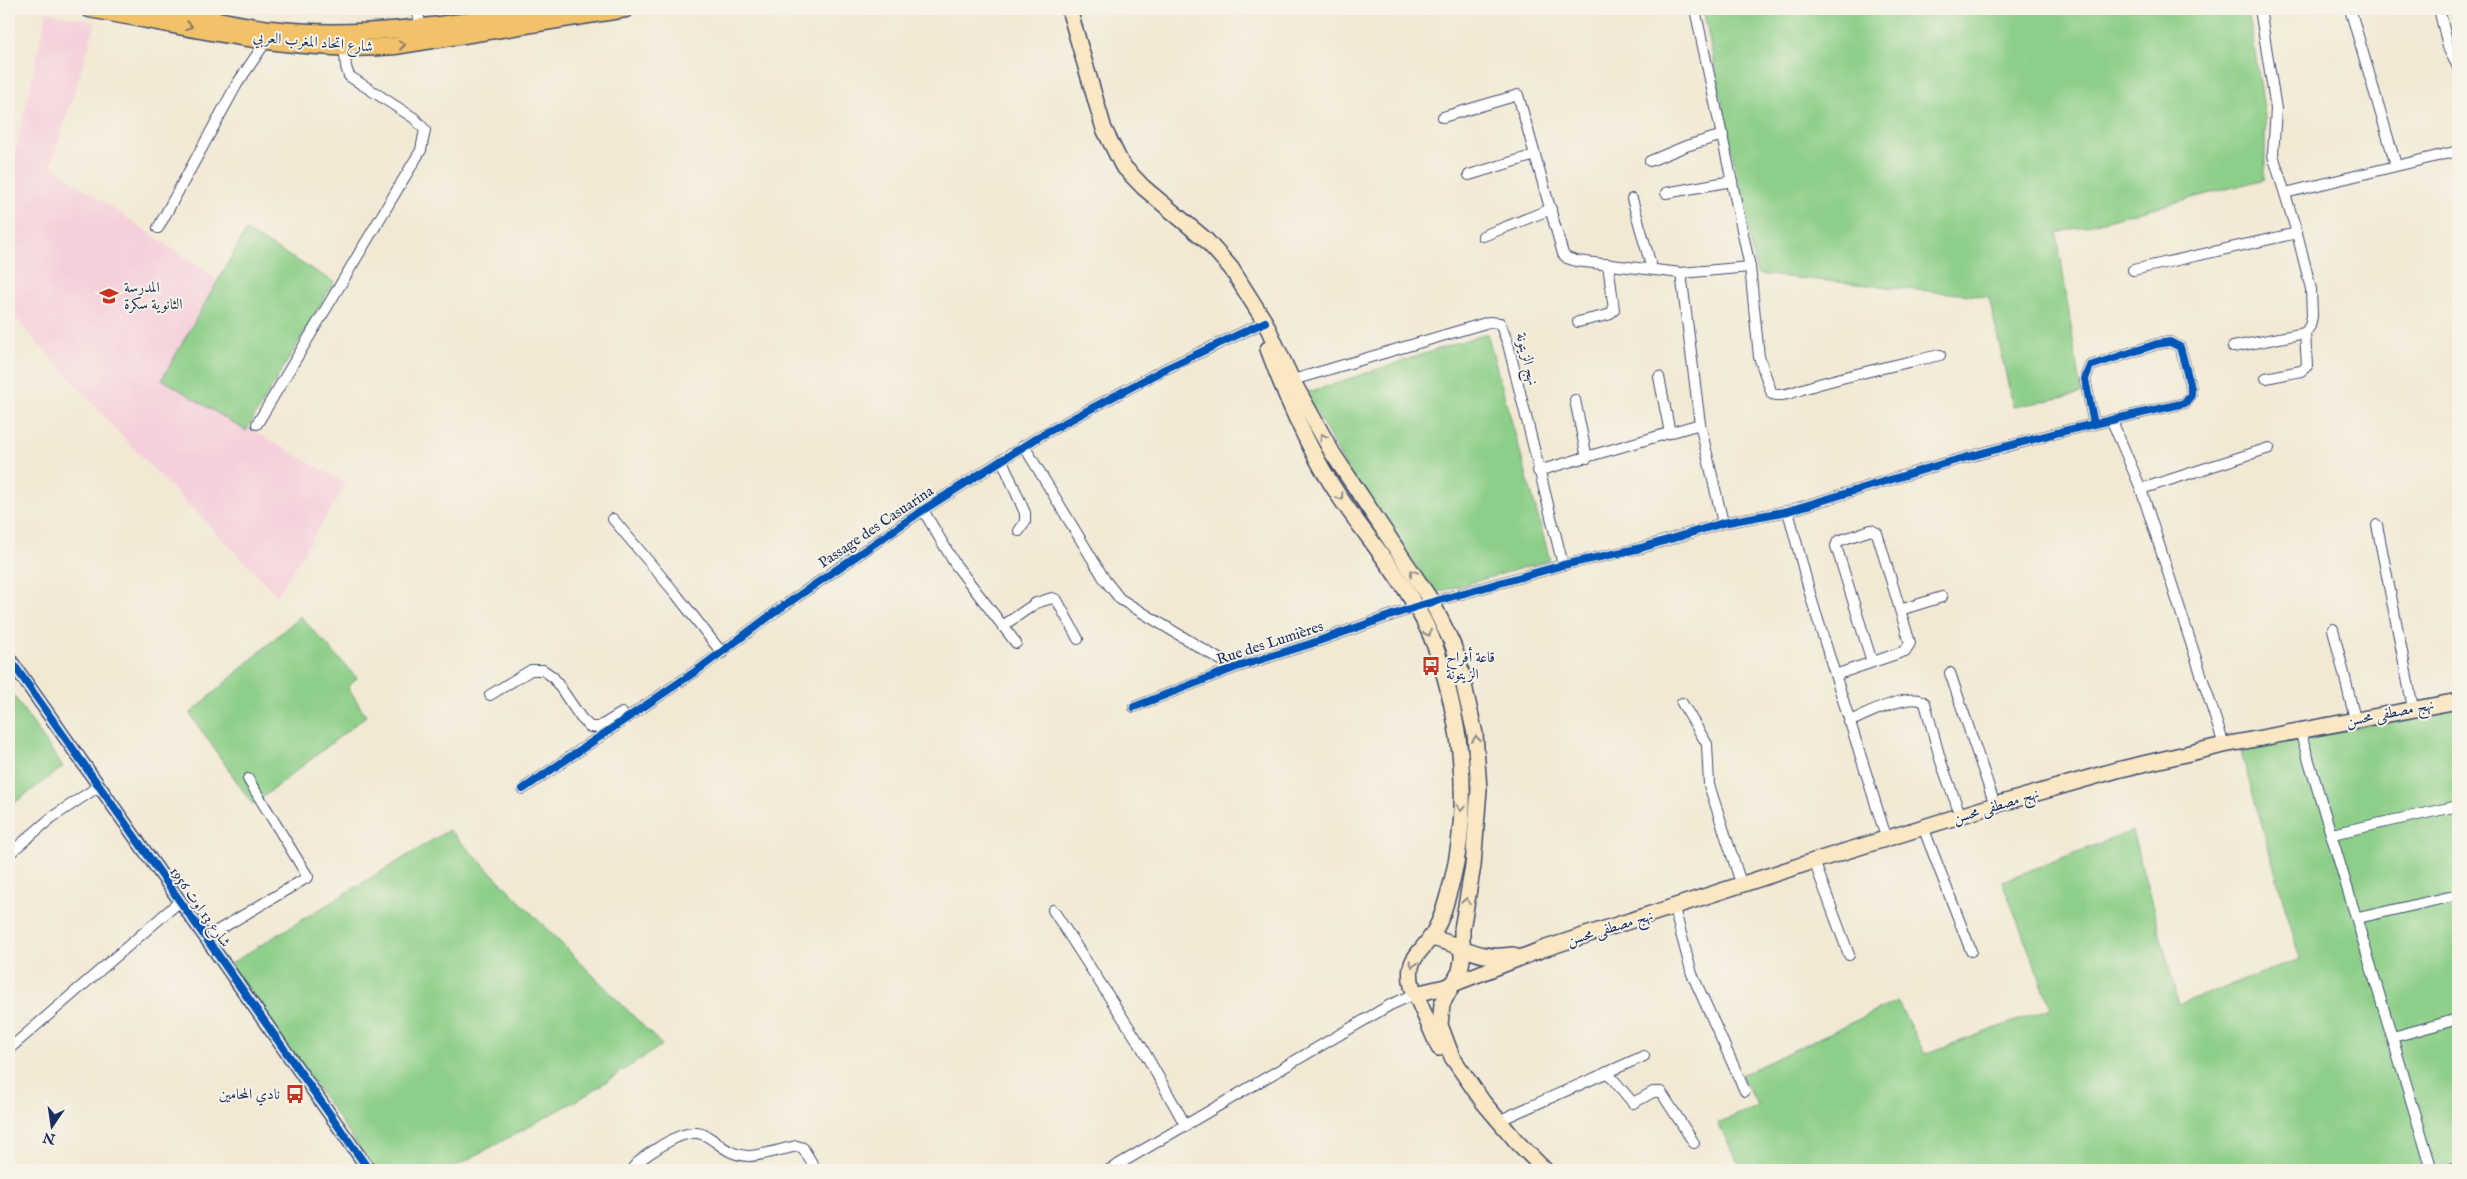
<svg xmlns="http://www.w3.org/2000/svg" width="2467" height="1179" viewBox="0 0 2467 1179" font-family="'IM FELL English',Amiri,serif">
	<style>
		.built { fill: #f5cfdb }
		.green { fill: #8dcf88; stroke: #547f73 }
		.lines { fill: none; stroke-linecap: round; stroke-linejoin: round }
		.minor-casing { stroke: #3b4b70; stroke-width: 12 }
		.tertiary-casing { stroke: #3b4b70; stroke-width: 15 }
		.secondary-casing { stroke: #3b4b70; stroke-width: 18 }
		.primary-casing { stroke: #3b4b70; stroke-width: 19 }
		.minor { stroke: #fff; stroke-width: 10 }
		.tertiary { stroke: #fff; stroke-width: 12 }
		.secondary { stroke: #fae7c3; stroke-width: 15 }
		.primary { stroke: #f2c26a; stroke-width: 16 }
		.cycleway-casing { stroke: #f7f3e8; stroke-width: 11 }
		.cycleway { stroke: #0057b8; stroke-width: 8 }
		.oneway { stroke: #867864 }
		.oneway2 { stroke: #8a8b90 }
		.labels { text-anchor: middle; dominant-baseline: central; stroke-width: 4; stroke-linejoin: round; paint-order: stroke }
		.street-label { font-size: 15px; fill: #1b2f5e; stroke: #f7f3e8 }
		.poi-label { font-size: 15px; fill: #1b2f5e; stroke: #f7f3e8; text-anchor: start }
	</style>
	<rect width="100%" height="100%" fill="#f7f3e8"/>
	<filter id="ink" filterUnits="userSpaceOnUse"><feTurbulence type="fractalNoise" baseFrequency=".02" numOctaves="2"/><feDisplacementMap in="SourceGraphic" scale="10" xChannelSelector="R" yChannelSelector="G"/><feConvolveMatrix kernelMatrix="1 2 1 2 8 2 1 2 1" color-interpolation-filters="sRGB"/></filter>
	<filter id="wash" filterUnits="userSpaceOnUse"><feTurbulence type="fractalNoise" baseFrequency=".0096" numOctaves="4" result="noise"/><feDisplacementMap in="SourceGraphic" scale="20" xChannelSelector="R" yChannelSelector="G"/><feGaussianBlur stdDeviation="1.12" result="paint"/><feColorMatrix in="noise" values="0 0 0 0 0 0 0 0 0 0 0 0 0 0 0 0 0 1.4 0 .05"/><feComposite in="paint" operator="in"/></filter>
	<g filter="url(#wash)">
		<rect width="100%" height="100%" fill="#f2e9d4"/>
		<path class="built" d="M47,12l49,10 -45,144 167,114 -56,99 185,105 -70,111 -147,-150 -121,-134v-131z"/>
		<g class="green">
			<path d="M1703,9h545l17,106v64l-208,54 24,161 -68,13 -24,-110 -232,-23z"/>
			<path d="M246,231l88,51 -88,149 -84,-52z"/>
			<path d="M1487,333l63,227 -115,33 -87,-122 -42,-78z"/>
			<path d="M300,616l57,62 -9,9 18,29 -113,89 -63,-91z"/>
			<path d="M9,689l54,78 -54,40z"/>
			<path d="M2458,708v462h-723l5,-3 -22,-44 40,-17 -17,-31 156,-74 28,53 126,-46 -49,-127 130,-50 47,173 121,-45 -60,-210z"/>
			<path d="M449,830l213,215 -79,52 -134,73h-74l-145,-206z"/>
		</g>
	</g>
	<g filter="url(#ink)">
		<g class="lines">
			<g class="minor-casing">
				<g id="minor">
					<path d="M417,9l4,19"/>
					<path d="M1695,9l55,258 9,90 13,37c11,4 26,-4 37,-7 43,-13 87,-22 131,-32"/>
					<path d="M2260,9l16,100 -3,46 24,78 14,56 1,27 -2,10 -5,7 2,33 -6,5 -35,7"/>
					<path d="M2350,9l46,156"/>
					<path d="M2439,9l10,41 9,17"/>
					<path d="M1443,117l75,-22 45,159 4,4 9,3 105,12 69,-6"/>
					<path d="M1650,161l36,-15 37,-11"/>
					<path d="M1469,175l66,-20"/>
					<path d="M1666,193l66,-12"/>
					<path d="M2285,193l173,-42"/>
					<path d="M1632,199l20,70"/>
					<path d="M158,228l79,-144 30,-44"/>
					<path d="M1483,236l68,-27"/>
					<path d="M2133,270l164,-37"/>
					<path d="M1681,273l19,151 23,99"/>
					<path d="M1578,322l30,-7 6,-5 -6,-46"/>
					<path d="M2233,347l72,-14"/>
					<path d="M1659,377l11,56"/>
					<path d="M1286,382l203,-60 11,1 8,21 55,221"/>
					<path d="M1575,400l12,58"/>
					<path d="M2112,421l29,68 83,256"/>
					<path d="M257,424l152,-254 12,-20 4,-20 -11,-12 -65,-42 -3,-9 -2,-23"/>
					<path d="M1024,446l81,134 15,19 114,69"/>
					<path d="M1002,460l23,53v9l-6,9"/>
					<path d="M1538,471l162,-47"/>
					<path d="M2141,489l128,-41"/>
					<path d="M923,510l32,54 61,79"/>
					<path d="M1788,511l24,90 75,239"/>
					<path d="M613,519l63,75 46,59"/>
					<path d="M2377,525l36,183"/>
					<path d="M1900,610l42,-13"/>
					<path d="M1004,625l32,-22 16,-5 5,2 21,39"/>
					<path d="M2333,629l22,90"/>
					<path d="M1950,673l45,132"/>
					<path d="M1835,675l70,-24 5,-8 -33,-110 -6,-3 -33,11 -2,5 36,116"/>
					<path d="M490,695l41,-25h12l10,7 28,41 9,9h9l23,-14"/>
					<path d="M1682,703l25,41 2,41 33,101"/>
					<path d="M1134,707l100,-39 76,-24 105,-37 148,-42 78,-17 82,-25 65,-12 154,-47 118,-32 125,-29 6,-8v-7l-11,-41 -10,-5 -13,2 -67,22 -5,13 9,45"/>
					<path d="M1849,722c16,-7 63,-32 76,-19l16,59 20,55"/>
					<path d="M2300,731l132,439"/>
					<path d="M523,789l176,-120 76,-57 148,-102 117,-74 125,-67 100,-47"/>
					<path d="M1923,827l48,124"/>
					<path d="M2332,834l126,-28"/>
					<path d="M9,854l42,-36 48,-32"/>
					<path d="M1814,861l35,94"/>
					<path d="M1674,908l18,66 53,117"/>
					<path d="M1053,910l88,136 45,80"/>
					<path d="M2358,918l100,-23"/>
					<path d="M205,938l103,-61 -60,-98"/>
					<path d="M2393,1037l65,-18"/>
					<path d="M9,1049l170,-147"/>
					<path d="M1607,1072l26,31 20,-11h8l33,51"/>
					<path d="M1498,1121l146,-65"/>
					<path d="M631,1170c9,-12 21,-18 33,-26 49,-30 46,10 84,12 9,1 38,-8 49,-10l6,2 13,22"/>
					<path d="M1109,1170l281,-165 25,-11"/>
					<path d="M2448,1170l10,-3"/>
				</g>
			</g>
			<g class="tertiary-casing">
				<path id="tertiary" d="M9,658l360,512"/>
			</g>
			<g class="secondary-casing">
				<g id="secondary">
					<path d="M1069,9l35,120 18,36 21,22 63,53 25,28 34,54 27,58 41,74 99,148 20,41 6,16 17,75 4,55 -6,77 -11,63v31l-2,11 -18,33 -2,21 12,32 31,45 34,40 28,28"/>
					<path d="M1268,349c19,52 42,104 73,150 32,47 76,96 95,150 10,27 17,59 22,88 8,54 5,113 -12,165 -3,12 -8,24 -15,35 -13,19 -25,22 -19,49l27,62"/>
					<path d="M1430,938c34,6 45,23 83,17"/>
					<path d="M1415,994l30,-7 98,-38 271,-88 181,-56 122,-35 107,-25 234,-44"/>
				</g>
			</g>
			<g class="primary-casing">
				<g id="primary">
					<path d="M89,9c97,17 208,46 306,37l231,-37"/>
					<path d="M163,9c36,6 72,16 108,20 93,11 185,-6 276,-20"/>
				</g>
			</g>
			<use href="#minor" class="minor"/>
			<use href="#tertiary" class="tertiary"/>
			<use href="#secondary" class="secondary"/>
			<use href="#primary" class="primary"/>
			<g class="cycleway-casing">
				<g id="cycleway">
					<path d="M9,658l360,512"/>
					<path d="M1134,707l100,-39 76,-24 105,-37 148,-42 78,-17 82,-25 65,-12 154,-47 118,-32 125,-29 6,-8v-7l-11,-41 -10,-5 -13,2 -67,22 -5,13 9,45"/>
					<path d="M523,789l176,-120 76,-57 148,-102 117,-74 125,-67 100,-47"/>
				</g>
			</g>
			<use href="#cycleway" class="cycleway"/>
		</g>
		<defs><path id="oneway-chevron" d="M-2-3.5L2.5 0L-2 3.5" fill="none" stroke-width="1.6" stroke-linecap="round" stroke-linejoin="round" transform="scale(1.25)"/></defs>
		<g class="oneway">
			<use href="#oneway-chevron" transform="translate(189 26) rotate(10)"/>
			<use href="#oneway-chevron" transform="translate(402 45) rotate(-8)"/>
		</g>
		<g class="oneway2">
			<use href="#oneway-chevron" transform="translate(1323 437) rotate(-118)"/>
			<use href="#oneway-chevron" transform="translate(1340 497) rotate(57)"/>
			<use href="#oneway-chevron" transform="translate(1413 573) rotate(-124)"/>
			<use href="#oneway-chevron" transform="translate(1428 633) rotate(63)"/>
			<use href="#oneway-chevron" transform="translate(1476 739) rotate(-97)"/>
			<use href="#oneway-chevron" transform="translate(1461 808) rotate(95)"/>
			<use href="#oneway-chevron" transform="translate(1466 901) rotate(-80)"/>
			<use href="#oneway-chevron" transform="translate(1413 964) rotate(107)"/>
		</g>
	</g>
	<defs>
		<g id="school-bare" transform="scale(1.5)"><path d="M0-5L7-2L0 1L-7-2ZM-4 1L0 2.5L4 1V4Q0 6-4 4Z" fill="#c8321e" stroke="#f7f3e8" stroke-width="2.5" paint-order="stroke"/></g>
		<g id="bus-bare" transform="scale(1.5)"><path d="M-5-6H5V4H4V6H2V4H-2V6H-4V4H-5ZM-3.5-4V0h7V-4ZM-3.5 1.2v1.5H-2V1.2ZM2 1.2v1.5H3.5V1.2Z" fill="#c8321e" stroke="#f7f3e8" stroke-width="2.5" paint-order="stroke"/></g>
	</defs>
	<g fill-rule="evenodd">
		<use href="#school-bare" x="109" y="296"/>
		<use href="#bus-bare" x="1431" y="666"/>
		<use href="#bus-bare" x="295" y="1094"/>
	</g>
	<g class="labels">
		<g class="street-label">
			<text transform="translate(313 42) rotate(5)">شارع اتحاد المغرب العربي</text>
			<text transform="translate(1527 359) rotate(76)">نهج الزيتونة</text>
			<text transform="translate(876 527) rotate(-34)">Passage des Casuarina</text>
			<text transform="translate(1270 643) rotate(-18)">Rue des Lumières</text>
			<text transform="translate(2390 713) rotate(-11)">نهج مصطفى محسن</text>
			<text transform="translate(1996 806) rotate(-17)">نهج مصطفى محسن</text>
			<text transform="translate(200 907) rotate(55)">شارع 13 اوت 1956</text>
			<text transform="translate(1610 928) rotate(-17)">نهج مصطفى محسن</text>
		</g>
		<g class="poi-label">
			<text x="124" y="287">المدرسة<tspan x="124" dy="17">الثانوية سكرة</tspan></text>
			<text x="1446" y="657">قاعة أفراح<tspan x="1446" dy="17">الزيتونة</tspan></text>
			<text x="280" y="1094" text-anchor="end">نادي المحامين</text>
		</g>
	</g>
	<rect width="2467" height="1179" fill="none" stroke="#f7f3e8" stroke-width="30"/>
	<g transform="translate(52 1126) rotate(193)" stroke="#f7f3e8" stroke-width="4" paint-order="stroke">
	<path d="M0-4L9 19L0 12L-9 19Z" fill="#1b2f5e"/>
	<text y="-8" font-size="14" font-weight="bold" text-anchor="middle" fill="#1b2f5e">N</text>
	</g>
</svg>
